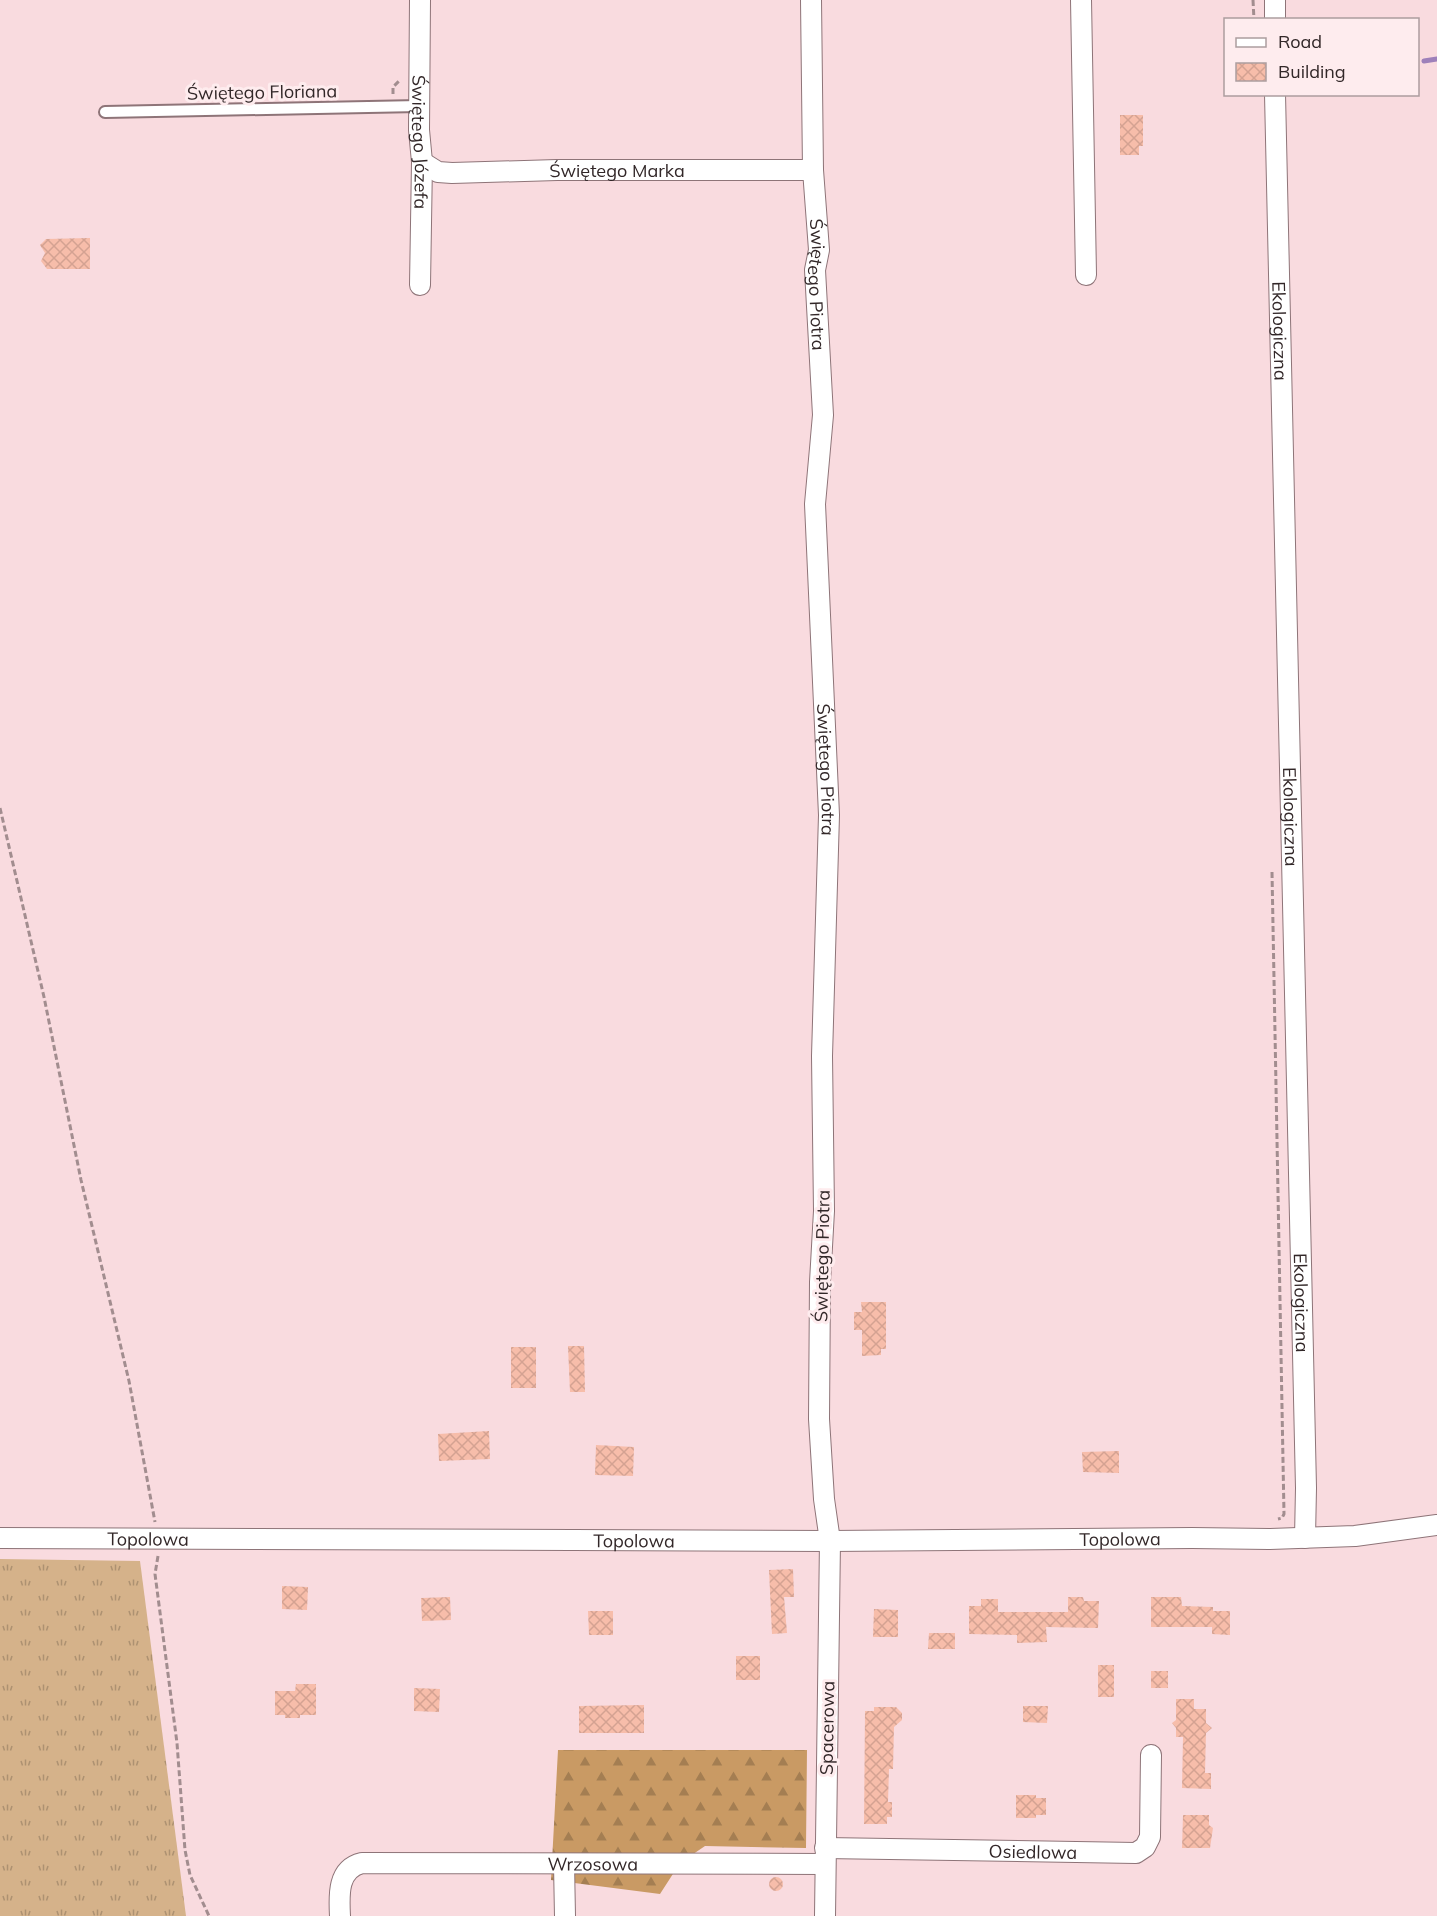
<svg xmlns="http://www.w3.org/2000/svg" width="1437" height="1916" viewBox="0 0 1437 1916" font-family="Mulish,sans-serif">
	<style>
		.grass { fill: url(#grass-tufts) }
		.forest { fill: url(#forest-firs) }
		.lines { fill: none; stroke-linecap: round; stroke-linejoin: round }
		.stream { stroke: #9e80ba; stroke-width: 5 }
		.building { fill: url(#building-cross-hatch) }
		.lane-casing { stroke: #8e7478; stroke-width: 14 }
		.street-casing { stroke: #8e7478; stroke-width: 22 }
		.path { stroke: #a28d8f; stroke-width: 3; stroke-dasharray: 6 3; stroke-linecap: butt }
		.lane { stroke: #fff; stroke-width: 10 }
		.street { stroke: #fff; stroke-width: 20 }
		.labels { text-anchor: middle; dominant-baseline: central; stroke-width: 6; stroke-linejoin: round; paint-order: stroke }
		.street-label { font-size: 18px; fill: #322728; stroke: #feecee }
	</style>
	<defs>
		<pattern id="grass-tufts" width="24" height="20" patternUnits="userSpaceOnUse" patternTransform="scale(1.5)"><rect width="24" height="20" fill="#d5b28a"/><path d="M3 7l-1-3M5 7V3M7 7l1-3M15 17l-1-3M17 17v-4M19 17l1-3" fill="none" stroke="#ad9171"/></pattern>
		<pattern id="forest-firs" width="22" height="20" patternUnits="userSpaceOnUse" patternTransform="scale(1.5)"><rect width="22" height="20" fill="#c99a64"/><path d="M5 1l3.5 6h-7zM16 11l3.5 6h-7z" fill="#a47e52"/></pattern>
		<pattern id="building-cross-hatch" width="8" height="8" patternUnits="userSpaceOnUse" patternTransform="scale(1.5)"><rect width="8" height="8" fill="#f7bdaa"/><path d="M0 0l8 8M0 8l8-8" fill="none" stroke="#d4a292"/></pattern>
	</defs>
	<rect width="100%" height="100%" fill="#f9dbdf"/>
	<path class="grass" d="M0,1559l140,2 46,355h-186z"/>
	<path class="forest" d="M558,1750h249l-1,98 -101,-2 -25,17 -20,31 -109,-14z"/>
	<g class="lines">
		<path class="stream" d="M1424,61l13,-2"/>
	</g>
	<g class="building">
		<path d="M1120,115h23v31h-4v9h-19z"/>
		<path d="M90,238v31h-43l-6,-8 4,-8 -5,-8 6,-6z"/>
		<path d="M861,1302h25v47h-5v6l-19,1v-26h-8v-18h8z"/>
		<path d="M568,1346h16l1,46h-15z"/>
		<rect x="511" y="1347" width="25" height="41"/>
		<path d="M489,1431l1,28 -51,2 -1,-27z"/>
		<path d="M596,1445l38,2 -1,29 -38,-1z"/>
		<path d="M1119,1451v22l-36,-1 -1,-20z"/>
		<path d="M793,1569l1,28h-10l3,36 -15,1 -3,-64z"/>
		<path d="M282,1586l26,1 -1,23 -25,-1z"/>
		<path d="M450,1597l1,23 -29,1 -1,-23z"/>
		<path d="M1068,1597h15l1,4h15l-1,27 -52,-1 1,15 -30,1v-8l-48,-1v-28h12v-7h17v13h70z"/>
		<path d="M1151,1597h30l1,9 31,1v4h17v24l-18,-1v-7h-61z"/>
		<path d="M874,1609l24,1v27h-25z"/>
		<path d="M588,1611h25v24h-24z"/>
		<path d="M929,1633h26v16h-27z"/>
		<rect x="736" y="1656" width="24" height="24"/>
		<rect x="1098" y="1665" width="16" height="32"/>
		<rect x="1151" y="1671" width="17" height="17"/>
		<path d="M296,1684h20v31h-16v3h-15v-3h-10v-24h20z"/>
		<path d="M414,1688l26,1 -1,23 -25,-1z"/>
		<path d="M1176,1699h18v10h12v14l6,5 -6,5 -1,40h6v16l-29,-1 1,-51h-7v-9l-4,-5 4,-3z"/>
		<path d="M644,1705v28h-65v-27z"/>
		<path d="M1023,1706h25l-1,17 -24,-1z"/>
		<path d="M874,1707h22l6,6v7l-8,7 -1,42h-4l-1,33h4v15h-5v7h-23l1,-113h9z"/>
		<path d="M1016,1795h20v3h10v17h-10v3h-20z"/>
		<path d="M1183,1815h26v10l4,3 -3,20h-28z"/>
		<circle cx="776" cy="1884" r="7"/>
	</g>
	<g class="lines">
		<g class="lane-casing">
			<path id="lane" d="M105,112l314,-6"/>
		</g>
		<g class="street-casing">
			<g id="street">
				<path id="s1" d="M420,0l-1,130 3,32 -2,123"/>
				<path id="s2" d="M811,0l2,170 6,80 -4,20 8,145 -8,89 14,311 -7,241 2,155 -4,71 -1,137 5,80 6,42 -5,375"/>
				<path d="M1081,0l5,275"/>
				<path d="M1275,20v-20"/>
				<path id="s3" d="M1275,94l31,1394 -1,50"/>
				<path id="s4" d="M422,162l16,10 14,1 105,-3h256"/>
				<path id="s5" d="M0,1538l830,3 362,-3 77,1 86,-3 82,-11"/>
				<path id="s6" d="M825,1848l311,5 9,-6 5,-10 1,-82"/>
				<path d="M564,1864l1,52"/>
				<path id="s7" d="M340,1916c-1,-20 -3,-47 22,-53l463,1"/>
			</g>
		</g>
		<g class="path">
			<path d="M1253,0l1,20"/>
			<path d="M393,94v-7l7,-7"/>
			<path d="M0,808l44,189 37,183 48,201 26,141"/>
			<path d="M1272,872l12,642 -2,4 -4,1"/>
			<path d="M158,1556l-3,18 22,169 8,107 5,25 19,41"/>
		</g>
		<use href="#lane" class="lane"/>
		<use href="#street" class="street"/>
	</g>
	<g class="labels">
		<g class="street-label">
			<text transform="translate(262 92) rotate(-1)">Świętego Floriana</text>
			<text stroke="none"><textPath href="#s1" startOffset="142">Świętego Józefa</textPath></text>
			<text stroke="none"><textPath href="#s4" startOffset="198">Świętego Marka</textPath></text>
			<text stroke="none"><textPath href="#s2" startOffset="285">Świętego Piotra</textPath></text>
			<text stroke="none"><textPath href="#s3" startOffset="237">Ekologiczna</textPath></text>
			<text stroke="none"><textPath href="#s2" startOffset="771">Świętego Piotra</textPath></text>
			<text stroke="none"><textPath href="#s3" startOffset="723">Ekologiczna</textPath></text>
			<text transform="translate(822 1256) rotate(-89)">Świętego Piotra</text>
			<text stroke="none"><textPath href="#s3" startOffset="1209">Ekologiczna</textPath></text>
			<text stroke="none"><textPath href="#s5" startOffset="148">Topolowa</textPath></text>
			<text stroke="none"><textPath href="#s5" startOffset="1120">Topolowa</textPath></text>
			<text stroke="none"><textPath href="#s5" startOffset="634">Topolowa</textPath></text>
			<text transform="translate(827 1728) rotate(-89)">Spacerowa</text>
			<text stroke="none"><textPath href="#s6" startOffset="208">Osiedlowa</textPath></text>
			<text stroke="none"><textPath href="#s7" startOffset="294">Wrzosowa</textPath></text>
		</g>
	</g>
	<rect x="1224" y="18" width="195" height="78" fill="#feecee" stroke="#ac9d9f" stroke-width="1.5"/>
	<rect x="1236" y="38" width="30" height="9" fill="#ffffff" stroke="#ac9d9f" stroke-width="1.5"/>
	<text x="1278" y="48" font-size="18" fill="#322728">Road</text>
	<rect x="1236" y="63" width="30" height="18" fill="url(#building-cross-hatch)" stroke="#ac9d9f" stroke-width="1.5"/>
	<text x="1278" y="78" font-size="18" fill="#322728">Building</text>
</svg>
